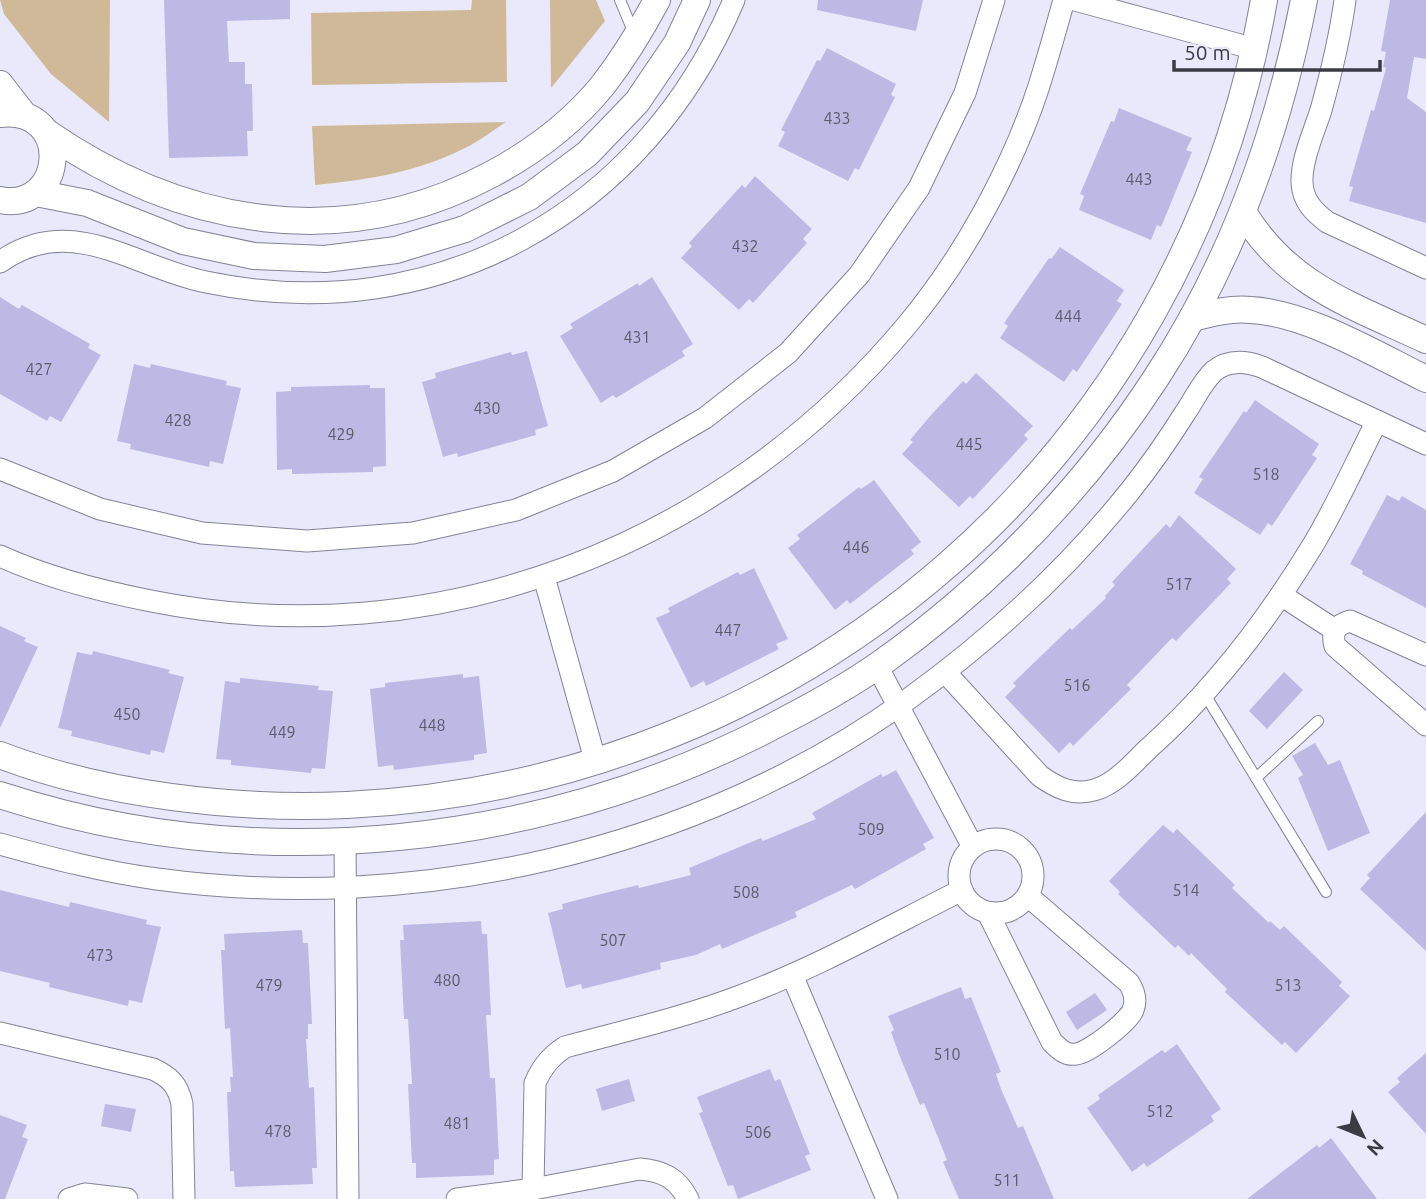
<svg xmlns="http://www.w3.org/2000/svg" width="1426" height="1199" viewBox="0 0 1426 1199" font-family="Ubuntu,sans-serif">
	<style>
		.green { fill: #d0b998 }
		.building { fill: #bcb9e5 }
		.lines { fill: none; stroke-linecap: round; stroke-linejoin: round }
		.service-casing { stroke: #838297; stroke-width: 12 }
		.minor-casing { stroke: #838297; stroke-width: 23 }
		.tertiary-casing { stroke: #838297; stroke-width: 28 }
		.service { stroke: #fff; stroke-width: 10 }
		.minor { stroke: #fff; stroke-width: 21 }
		.tertiary { stroke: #fff; stroke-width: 26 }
		.labels { text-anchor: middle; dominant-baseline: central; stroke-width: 7; stroke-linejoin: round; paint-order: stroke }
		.number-label { font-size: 16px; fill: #5b5a6c }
	</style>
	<rect width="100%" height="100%" fill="#eae9fc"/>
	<g class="green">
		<path d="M0,0h110l-1,122 -58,-48 -47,-60z"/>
		<path d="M472,0h34l1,82 -195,3 -1,-72 160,-3z"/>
		<path d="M550,0h46l9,21 -54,67z"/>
		<path d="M506,122c-13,8 -26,19 -41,26 -47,24 -98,32 -150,37l-3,-59z"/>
	</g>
	<g class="building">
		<path d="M164,0h126v19l-63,2 2,41h16v22h7l1,47h-6l1,25 -79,2z"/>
		<path d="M818,0h105l-7,31 -99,-21z"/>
		<path d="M1390,0h36v59l-12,-2 -7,41 19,14v111l-77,-22 4,-14 -4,-1 22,-76 3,1 12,-43 -3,-1 3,-15 -5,-1z"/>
		<path d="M827,48l69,36 -5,11 4,2 -36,73 -4,-2 -7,13 -70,-35 7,-14 -4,-2 36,-70 3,1z"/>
		<path d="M1119,108l73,30 -6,12 6,2 -31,75 -4,-2 -6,15 -72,-30 5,-14 -4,-2 31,-73 3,1z"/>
		<path d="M755,176l57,53 -9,10 4,4 -54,60 -4,-4 -10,11 -58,-52 11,-12 -3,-3 53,-58 3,3z"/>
		<path d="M1060,247l64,43 -7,11 5,3 -45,68 -4,-3 -9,13 -64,-44 8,-12 -4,-3 45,-65 2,1z"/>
		<path d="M652,277l41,67 -11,7 3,5 -69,42 -3,-3 -12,8 -41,-67 13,-8 -3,-4 68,-41 1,3z"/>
		<path d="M0,297l19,12 3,-4 68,39 -2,4 13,7 -40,67 -11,-6 -3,5 -47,-27z"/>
		<path d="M527,351l21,75 -13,4 1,5 -78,22 -1,-4 -14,4 -21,-75 14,-4 -1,-5 76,-21 1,3z"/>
		<path d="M134,364l16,4 1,-4 76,17 -1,4 15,3 -18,76 -13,-3 -1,6 -79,-18 1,-5 -14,-3z"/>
		<path d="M976,373l57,53 -9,9 4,4 -55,60 -3,-3 -11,11 -57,-53 11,-12 -3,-2 21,-25 32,-34 3,3z"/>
		<path d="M370,385v3h15l1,78 -13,1v5l-81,2v-5l-15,1 -1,-78 15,-1v-4z"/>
		<path d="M1255,400l64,44 -7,11 5,3 -45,68 -4,-3 -8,12 -66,-42 9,-14 -4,-2 45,-66 2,2z"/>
		<path d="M874,480l47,62 -10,8 3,4 -64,50 -3,-4 -12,10 -47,-62 12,-9 -3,-4 62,-48 2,2z"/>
		<path d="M1387,495l12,6 3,-5 24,14v98l-64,-34 1,-3 -13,-7z"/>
		<path d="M1179,515l57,54 -9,10 4,4 -55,58 -4,-3 -45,47 4,4 -58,57 -3,-4 -11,11 -54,-56 11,-11 -3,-3 57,-55 2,2 34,-32 -1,-2 10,-11 -3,-3 54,-58 4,4z"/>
		<path d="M754,568l34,71 -12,5 3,5 -73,37 -2,-5 -13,7 -35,-70 14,-6 -2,-4 70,-36 2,3z"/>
		<path d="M0,626l26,12 -2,3 14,6 -38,81z"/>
		<path d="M93,651l77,19 -2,3 16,4 -20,76 -13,-3 -1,5 -79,-19 1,-5 -14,-3 19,-76 15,3z"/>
		<path d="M1284,672l19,18 -36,39 -18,-18z"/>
		<path d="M463,674v4l16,-2 8,77 -13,2v5l-80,10 -1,-5 -15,2 -8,-78 15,-2v-4z"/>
		<path d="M240,678l79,8 -1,4 15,1 -8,78 -13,-1 -1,5 -80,-8v-5l-15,-1 9,-78 15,2z"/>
		<path d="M1315,743l13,22 12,-5 30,73 -42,18 -30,-73 5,-3 -11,-19z"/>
		<path d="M896,770l38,68 -11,6 3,5 -71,40 -3,-4 -57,27 2,5 -75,32 -2,-5 -24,11 -36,8 1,6 -35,9 -44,11 -1,-5 -15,4 -18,-75 15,-4 -1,-5 31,-8 45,-11 1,3 52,-13 -2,-7 72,-30 2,3 53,-22 -4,-6 69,-39 2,3z"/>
		<path d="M1426,812v139l-66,-62 10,-11 -3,-3z"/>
		<path d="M1163,825l10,8 4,-4 58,56 -3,3 37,35 1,-2 10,9 4,-4 58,56 -3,4 11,10 -54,57 -11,-11 -3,3 -57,-53 2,-3 -36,-36 -2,3 -11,-11 -3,3 -57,-54 2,-2 -11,-11z"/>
		<path d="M0,890l69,17 1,-5 77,18 -1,4 15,3 -19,76 -13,-3 -1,6 -79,-19 1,-4 -50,-12z"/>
		<path d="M481,921l1,13h5l4,81h-5l4,63h5l4,81 -5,1v15l-78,3v-15h-4l-4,-79h4l-3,-50 -1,-15h-4l-4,-79h4l-1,-15z"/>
		<path d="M302,930l1,13h5l4,81h-4v15h-2l3,49 5,-1 3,81h-5l1,16 -78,3 -1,-16h-4l-3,-79h4l-1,-15h3l-3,-49 -5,1 -4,-79h4l-1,-16z"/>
		<path d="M961,987l4,12 6,-2 30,75 -5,2 5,15 17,39 5,-2 31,73h-95l-16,-37 4,-2 -23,-57 -4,2 -20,-48 -9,-25 3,-2 -6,-14z"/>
		<path d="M1095,993l12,17 -30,20 -11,-18z"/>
		<path d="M1177,1044l44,65 -10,7 3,5 -67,46 -3,-4 -12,9 -45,-64 13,-9 -2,-4 64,-45 3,3z"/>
		<path d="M1426,1053v81l-38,-42 12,-10 -3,-4z"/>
		<path d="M770,1069l5,12 5,-2 30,75 -5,2 6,14 -73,29 -5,-14 -5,1 -12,-30 -17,-43 4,-1 -6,-15z"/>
		<path d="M629,1079l6,22 -33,10 -6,-22z"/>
		<path d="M105,1104l31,5 -5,23 -30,-6z"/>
		<path d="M0,1115l27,10 -5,12 6,2 -23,60h-5z"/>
		<path d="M1331,1138l46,61h-130l70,-54 2,3z"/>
	</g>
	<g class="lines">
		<g class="service-casing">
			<g id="service">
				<path d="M620,0l15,36"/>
				<path d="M1204,693l122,199"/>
				<path d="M1256,778l62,-57"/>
			</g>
		</g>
		<g class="minor-casing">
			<g id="minor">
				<path d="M1075,0l180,49"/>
				<path d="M1345,0c-5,37 -14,74 -24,110 -7,22 -20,50 -19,73 1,18 11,28 25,39l99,46"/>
				<path d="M0,262c71,-51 135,6 206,20 229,48 438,-68 528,-282"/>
				<path d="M0,469l100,40 102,24 105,8 106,-8 103,-23 97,-39 92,-53 83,-65 71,-78 60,-87 46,-95 29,-93"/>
				<path d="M0,556c48,22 100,35 151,45 285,57 571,-54 756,-276 56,-67 105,-156 132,-239 9,-29 17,-57 25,-86"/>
				<path d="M544,577l52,186"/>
				<path d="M1281,595l54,35"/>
				<path d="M1426,655l-76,-34c-14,4 -19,11 -15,25l91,79"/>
				<path d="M877,666l96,181"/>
				<path d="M945,672l95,104c17,12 33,20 54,14 22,-6 39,-27 55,-42 65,-58 119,-129 164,-203 24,-40 43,-83 64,-124"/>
				<circle cx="996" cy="876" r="37"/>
				<path d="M345,842l3,357"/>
				<path d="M0,844c51,14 104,28 157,35 257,35 538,-27 750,-179 83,-60 159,-129 223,-209 20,-25 38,-51 55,-78 9,-13 17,-31 29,-42 15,-12 32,-10 48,-4l164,77"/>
				<path d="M988,913l64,129c7,7 14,14 24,12 13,-1 53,-33 57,-44 4,-10 1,-19 -4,-27l-101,-87"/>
				<path d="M792,975l95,224"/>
				<path d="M0,1033l153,36c17,8 25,16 29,35l2,95"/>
				<path d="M533,1189l2,-106c7,-16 15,-26 30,-36 59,-16 117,-29 175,-51 76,-28 148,-69 222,-106"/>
				<path d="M69,1199l16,-5 42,5"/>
				<path d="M457,1199l76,-10 107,-20c23,2 37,9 48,30"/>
			</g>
		</g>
		<g class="tertiary-casing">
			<g id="tertiary">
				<path d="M0,84l24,31"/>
				<path d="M0,114c75,-8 65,99 0,86"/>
				<path d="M46,132c136,94 297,122 446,42 41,-22 81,-52 111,-89 21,-27 38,-55 54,-85"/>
				<path d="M36,193l51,10 96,38 71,15 71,3 71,-9 69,-21 64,-32 58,-43 50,-52 40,-59 20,-43"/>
				<path d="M1243,212c45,74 109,93 183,128"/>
				<path d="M1192,318c19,-5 39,-10 59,-8 56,3 124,44 175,69"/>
				<path d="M0,755c104,40 236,55 347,50 459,-22 838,-351 917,-805"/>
				<path d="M0,795c258,84 544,53 783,-74 33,-17 67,-36 97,-57 109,-78 203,-174 276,-286 75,-114 122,-245 148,-378"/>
			</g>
		</g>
		<use href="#service" class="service"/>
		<use href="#minor" class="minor"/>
		<use href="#tertiary" class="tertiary"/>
	</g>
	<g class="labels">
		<g class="number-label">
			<text x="837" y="118">433</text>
			<text x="1139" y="179">443</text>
			<text x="745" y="246">432</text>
			<text x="1068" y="316">444</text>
			<text x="637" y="337">431</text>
			<text x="39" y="369">427</text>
			<text x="487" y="408">430</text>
			<text x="178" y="420">428</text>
			<text x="341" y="434">429</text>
			<text x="969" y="444">445</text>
			<text x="1266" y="474">518</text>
			<text x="856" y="547">446</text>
			<text x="1179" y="584">517</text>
			<text x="728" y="630">447</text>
			<text x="1077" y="685">516</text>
			<text x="127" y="714">450</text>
			<text x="432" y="725">448</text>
			<text x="282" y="732">449</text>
			<text x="871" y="829">509</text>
			<text x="1186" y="890">514</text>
			<text x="746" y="892">508</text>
			<text x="613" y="940">507</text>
			<text x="100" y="955">473</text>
			<text x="447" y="980">480</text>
			<text x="269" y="985">479</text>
			<text x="1288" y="985">513</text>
			<text x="947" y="1054">510</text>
			<text x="1160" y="1111">512</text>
			<text x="457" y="1123">481</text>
			<text x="278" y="1131">478</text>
			<text x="758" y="1132">506</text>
			<text x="1007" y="1180">511</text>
		</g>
	</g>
	<g transform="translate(1363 1136) rotate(133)" stroke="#eae9fc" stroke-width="5" paint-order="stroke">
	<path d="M0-5L12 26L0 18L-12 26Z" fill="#3b3b44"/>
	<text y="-10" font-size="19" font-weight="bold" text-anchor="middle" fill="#3b3b44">N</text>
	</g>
	<path d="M1174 60v10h206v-10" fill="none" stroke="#3b3b44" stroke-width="3.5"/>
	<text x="1184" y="60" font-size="21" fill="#3b3b44" stroke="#eae9fc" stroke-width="5" paint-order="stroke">50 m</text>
</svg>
